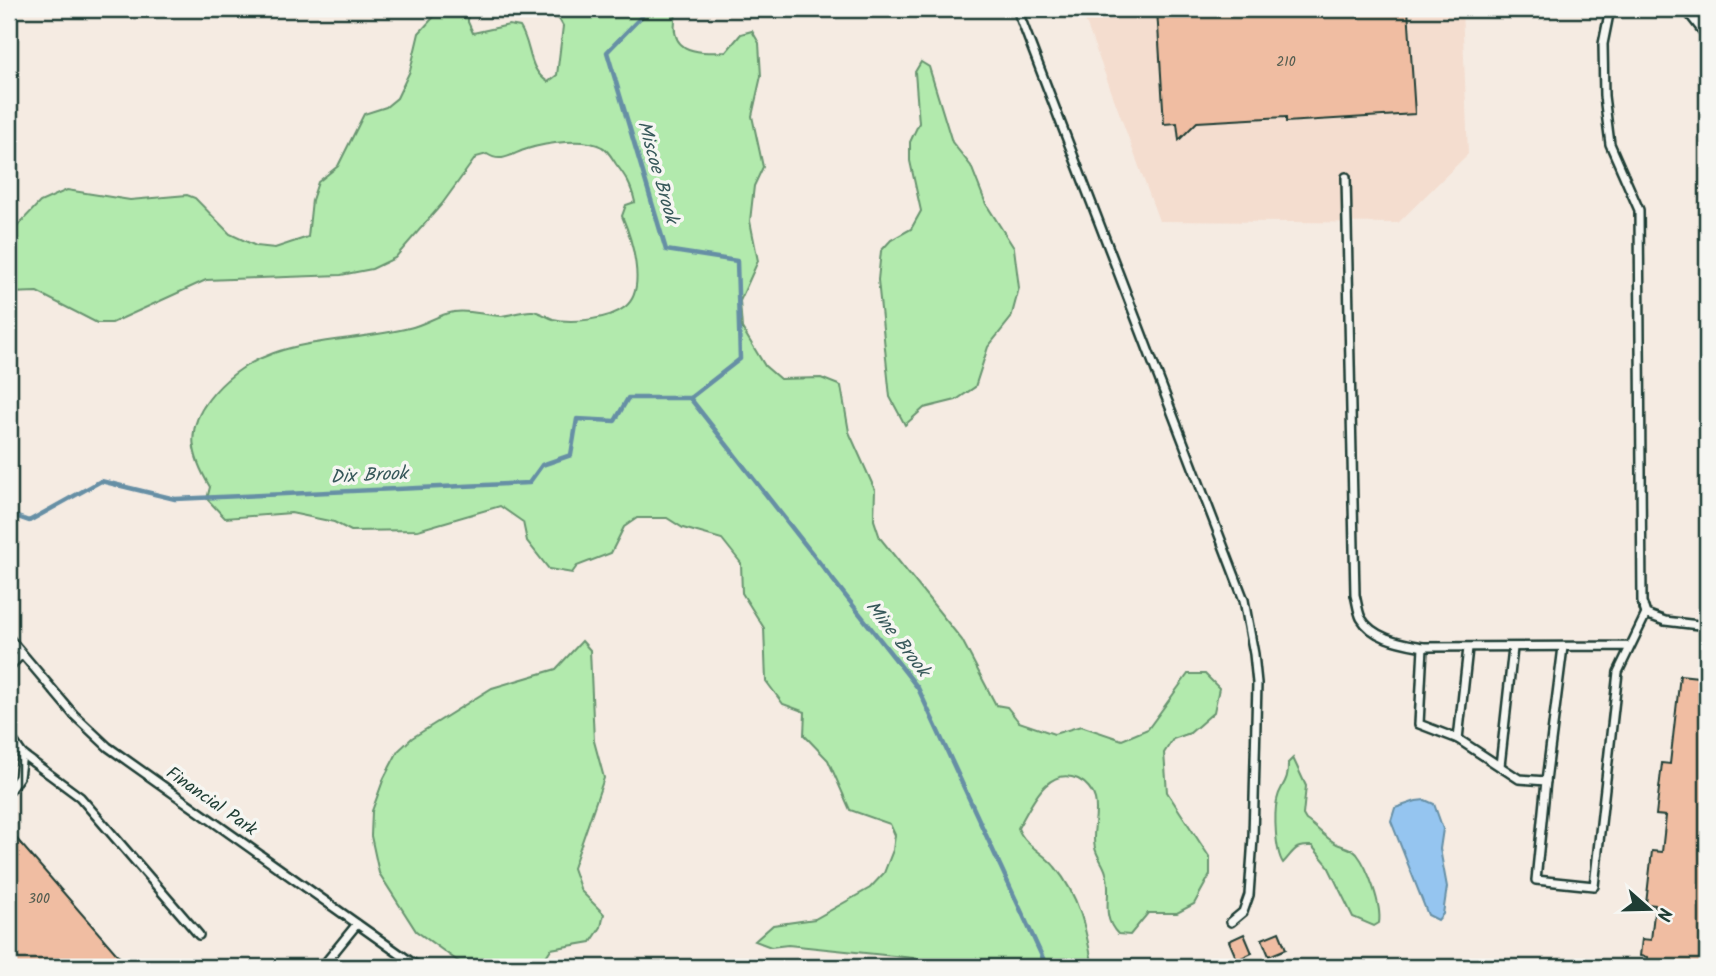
<svg xmlns="http://www.w3.org/2000/svg" width="1716" height="976" viewBox="0 0 1716 976" font-family="Kalam,sans-serif">
	<style>
		.built { fill: #f4ddcf }
		.green { fill: #b2eaad; stroke: #689470; stroke-width: 2 }
		.water { fill: #95c5f0; stroke: #668fa5; stroke-width: 2 }
		.lines { fill: none; stroke-linecap: round; stroke-linejoin: round }
		.stream { stroke: #668fa5; stroke-width: 4.5 }
		.building { fill: #f0bda2; stroke: #1f3d34; stroke-width: 2 }
		.service-casing { stroke: #1f3d34; stroke-width: 12 }
		.secondary-casing { stroke: #1f3d34; stroke-width: 24 }
		.service { stroke: #f6f6f2; stroke-width: 7 }
		.secondary { stroke: #f6f6f2; stroke-width: 19 }
		.labels { text-anchor: middle; dominant-baseline: central; stroke-width: 7; stroke-linejoin: round; paint-order: stroke }
		.number-label { font-size: 14px; fill: #535d50 }
		.street-label { font-size: 18px; fill: #1f3d34; stroke: #f6f6f2 }
		.water-label { font-size: 19px; font-style: italic; fill: #37585a; stroke: #f6f6f2 }
	</style>
	<rect width="100%" height="100%" fill="#f5ebe2"/>
	<filter id="ink" filterUnits="userSpaceOnUse"><feTurbulence type="fractalNoise" baseFrequency=".0143" numOctaves="2"/><feDisplacementMap in="SourceGraphic" scale="14" xChannelSelector="R" yChannelSelector="G"/><feConvolveMatrix kernelMatrix="1 2 1 2 8 2 1 2 1" color-interpolation-filters="sRGB"/></filter>
	<g filter="url(#ink)">
		<path class="built" d="M1081,9h381l6,145 -70,69 -239,-2z"/>
		<g class="green">
			<path d="M441,9h27v13l5,11 36,-8 11,2c12,18 7,42 28,55l9,-7 6,-49 -4,-7 -19,-10h137c-11,44 16,44 49,43l15,-18 11,-3 7,12 2,33 -9,40 11,51 -9,19 -4,35 8,40 -18,40 2,27 23,38 15,13 41,-1 20,8 8,46 26,58 -1,30 6,18 82,102 34,65 11,2 12,15 35,12 27,-8 41,14 26,-11 40,-55h17l14,14 -5,24 -24,21 -17,6 -9,14 3,39 43,66v17l-16,29 -17,9h-29l-18,22 -12,-1c-19,-19 -5,-40 -12,-61 -2,-9 -9,-16 -11,-25 -4,-15 4,-33 0,-49 -2,-8 -9,-16 -17,-20 -31,-14 -47,27 -60,49 6,17 26,25 37,39 25,30 31,63 38,100h-176l-4,-9 -125,-13 -17,2 -16,-6 18,-16 42,-6 55,-31 14,-15 9,-23 2,-15 -5,-11 -40,-14 -22,-50 -24,-25 1,-23 -22,-8 -17,-23 -2,-53 -22,-35 -1,-30 -19,-24 -39,-11 -16,-10h-30l-13,9 -13,26 -34,13 -5,7 -23,-4 -22,-28 -4,-19 -23,-16 -82,24 -67,1 -17,-9 -43,-9 -66,5 -18,-19 3,-12c-19,-32 -25,-57 -1,-88 51,-66 128,-53 200,-71 15,-3 30,-14 45,-16 15,-3 32,4 48,4 10,-1 21,-6 31,-5 7,1 14,6 20,8 19,5 57,0 72,-12 23,-17 6,-70 -3,-91l4,-11 9,-3c-4,-17 -9,-25 -19,-38 -4,-6 -8,-14 -14,-17 -17,-10 -56,-4 -75,2 -14,4 -25,15 -40,5l-11,3 -34,47 -47,54 -23,11 -31,6 -135,5 -94,43h-15l-60,-31 -28,1v-52l10,-17 21,-22 27,-12 63,10 57,-5 8,3 35,36 26,12 19,2 33,-11 4,-37 6,-18 20,-16 26,-52 22,-7 11,-9 13,-27 9,-38z"/>
			<path d="M921,62l8,5 23,75 19,24 15,38 28,44 5,40 -8,30 -23,29 -13,40 -19,13 -32,8 -19,17 -15,-28 -12,-117 3,-29 10,-11 20,-11 10,-18 -11,-50v-19l9,-19 -4,-51z"/>
			<path d="M582,641l8,9 4,91 10,37 -31,90 8,23 23,23 -3,13 -10,15 -40,7 -12,18h-73l-50,-36 -37,-58 -8,-37 1,-25 12,-33 14,-27 14,-13 80,-50 64,-19z"/>
			<path d="M1293,758l13,28 -3,29 3,5c11,7 19,18 31,24 7,3 15,4 20,10 11,14 25,52 22,69l-5,3 -21,-9 -26,-53 -15,-18c-19,-1 -17,5 -29,17 -8,-12 -9,-49 -6,-63 3,-16 12,-16 11,-37z"/>
		</g>
		<path class="water" d="M1425,800l9,4 9,25 -3,20 7,38 -4,27 -5,6 -10,-5 -37,-94 4,-13 21,-7z"/>
		<g class="lines">
			<g class="stream">
				<path d="M639,9l3,7 -35,36 59,198 71,11 3,98 -50,39"/>
				<path d="M690,398l228,290 129,279"/>
				<path d="M9,514l20,7 72,-40 74,18 354,-16 13,-18 29,-10 6,-36 38,2 13,-23h62"/>
			</g>
		</g>
		<g class="building">
			<path d="M1157,9h251l7,105 -129,8v-5l-89,5 -18,18 -2,-17 -13,1z"/>
			<path d="M1680,675l27,3v289h-60l1,-10 -8,-1 2,-17 9,1 4,-35 -9,-1 6,-53 10,1 4,-36 -10,-1 6,-52 8,1z"/>
			<path d="M9,830l119,137h-119z"/>
			<path d="M1279,932l7,17 -17,7 -7,-17z"/>
			<path d="M1244,934l8,19 -15,7 -8,-19z"/>
		</g>
		<g class="lines">
			<g class="service-casing">
				<g id="service">
					<path d="M1017,9l227,591 10,54 3,29 -4,155 -4,57 -6,17 -12,10"/>
					<path d="M1610,9l-7,35 1,52 6,48 29,66 3,392 4,12 19,7 42,5"/>
					<path d="M1346,177l9,418c2,7 3,17 6,23 12,21 41,25 62,29"/>
					<path d="M9,638l65,77 34,32 310,220"/>
					<path d="M1630,646l-207,1 -4,77 39,15 61,40 27,2 -10,99 58,6 24,-214 28,-58"/>
					<path d="M9,667l13,-13"/>
					<path d="M9,735l13,19 -3,23 -10,14"/>
					<path d="M1458,739l10,-91"/>
					<path d="M22,754l58,43 119,138"/>
					<path d="M1500,766l13,-118"/>
					<path d="M1546,781l17,-134"/>
					<path d="M266,967l13,-2 6,2"/>
					<path d="M322,967l35,-43"/>
				</g>
			</g>
			<g class="secondary-casing">
				<path id="secondary" d="M1693,9l14,18"/>
			</g>
			<use href="#service" class="service"/>
			<use href="#secondary" class="secondary"/>
		</g>
	</g>
	<g class="labels">
		<g class="number-label">
			<text x="1286" y="62">210</text>
			<text x="39" y="899">300</text>
		</g>
		<g class="street-label">
			<text transform="translate(211 802) rotate(35)">Financial Park</text>
		</g>
		<g class="water-label">
			<text transform="translate(657 172) rotate(74)">Miscoe Brook</text>
			<text transform="translate(369 476) rotate(-3)">Dix Brook</text>
			<text transform="translate(897 639) rotate(52)">Mine Brook</text>
		</g>
	</g>
	<rect width="1716" height="976" fill="none" stroke="#f6f6f2" stroke-width="35"/>
	<rect x="18" y="18" width="1681" height="941" fill="none" stroke="#1f3d34" stroke-width="2.5" filter="url(#ink)"/>
	<g transform="translate(1649 909) rotate(110)" stroke="#f6f6f2" stroke-width="5" paint-order="stroke">
	<path d="M0-5L12 26L0 18L-12 26Z" fill="#1f3d34"/>
	<text y="-10" font-size="19" font-weight="bold" text-anchor="middle" fill="#1f3d34">N</text>
	</g>
</svg>
